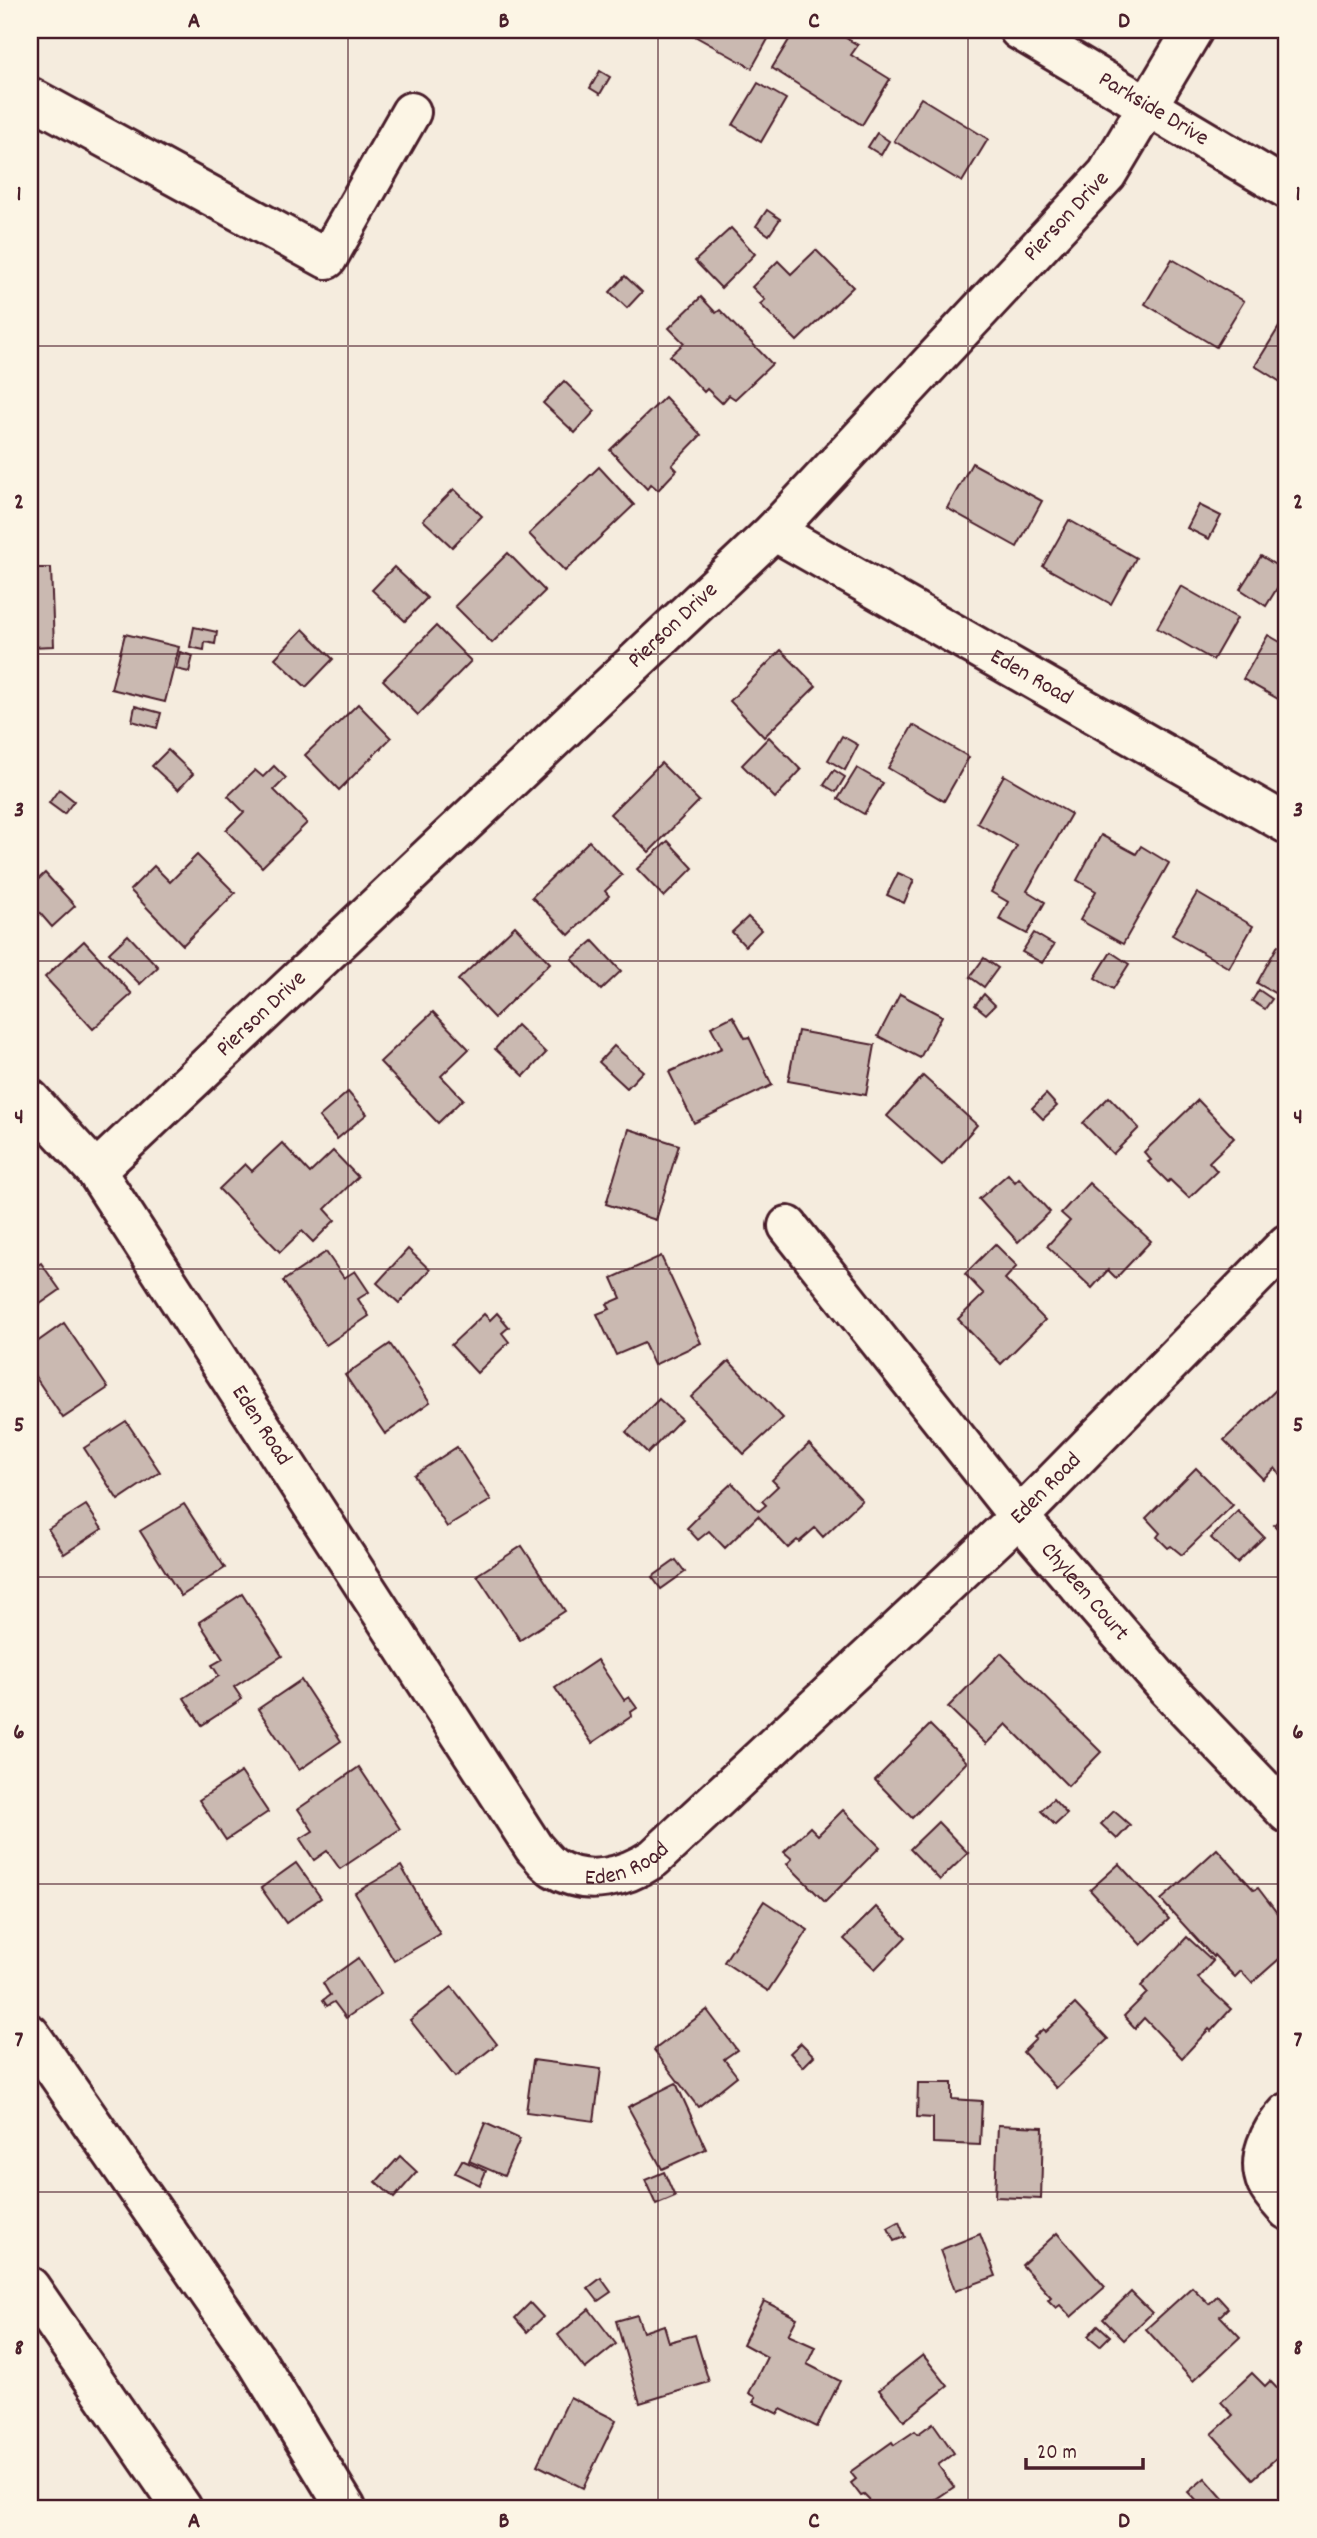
<svg xmlns="http://www.w3.org/2000/svg" width="1317" height="2538" viewBox="0 0 1317 2538" font-family="Dekko,sans-serif">
	<style>
		.building { fill: #cab9b1; stroke: #4a1f2b; stroke-width: 2 }
		.lines { fill: none; stroke-linecap: round; stroke-linejoin: round }
		.street-casing { stroke: #4a1f2b; stroke-width: 44 }
		.highway-casing { stroke: #4a1f2b; stroke-width: 44 }
		.street { stroke: #fcf5e5; stroke-width: 38 }
		.highway { stroke: #fcf5e5; stroke-width: 38 }
		.grid { fill: none; stroke: #4a1f2b; stroke-width: 2; stroke-opacity: 0.55 }
		.labels { text-anchor: middle; dominant-baseline: central; stroke-width: 6; stroke-linejoin: round; paint-order: stroke }
		.street-label { font-size: 23px; fill: #4a1f2b; stroke: #fcf5e5 }
		.neatline { fill: none; stroke: #4a1f2b; stroke-width: 2.5 }
		.grid-label { font-size: 23px; text-anchor: middle; font-weight: bold; fill: #4a1f2b }
	</style>
	<rect width="100%" height="100%" fill="#f5ecde"/>
	<filter id="ink" filterUnits="userSpaceOnUse"><feTurbulence type="fractalNoise" baseFrequency=".0143" numOctaves="2"/><feDisplacementMap in="SourceGraphic" scale="14" xChannelSelector="R" yChannelSelector="G"/><feConvolveMatrix kernelMatrix="1 2 1 2 8 2 1 2 1" color-interpolation-filters="sRGB"/></filter>
	<g filter="url(#ink)">
		<g class="building">
			<path d="M684,30h89l-21,38z"/>
			<path d="M795,30h13l8,4 3,-4h13l26,15 -7,10 39,24 -28,46 -90,-57z"/>
			<path d="M600,71l10,6 -10,17 -10,-6z"/>
			<path d="M758,83l28,16 -25,43 -28,-17z"/>
			<path d="M921,98l67,41 -26,43 -68,-41z"/>
			<path d="M877,133l12,8 -8,14 -13,-8z"/>
			<path d="M767,210l13,9 -11,16 -13,-9z"/>
			<path d="M731,228l24,26 -34,34 -26,-27z"/>
			<path d="M816,250l37,37 -56,54 -37,-37 5,-4 -13,-13 26,-26 13,13z"/>
			<path d="M1172,259l72,42 -28,46 -71,-43z"/>
			<path d="M625,276l17,16 -15,16 -17,-16z"/>
			<path d="M701,297l15,16 4,-3 52,54 -37,35 -6,-4 -7,8 -15,-14 -3,3 -34,-36 14,-13 -15,-15z"/>
			<path d="M1284,319l3,2v65l-32,-20z"/>
			<path d="M564,381l31,30 -20,22 -32,-30z"/>
			<path d="M665,397l36,38 -29,30 5,5 -19,20 -7,-6 -4,5 -37,-39z"/>
			<path d="M972,463l70,38 -25,46 -70,-39z"/>
			<path d="M599,467l35,38 -69,66 -36,-37z"/>
			<path d="M454,489l28,27 -30,31 -29,-27z"/>
			<path d="M1199,505l22,11 -12,23 -22,-11z"/>
			<path d="M1069,520l67,38 -25,46 -68,-38z"/>
			<path d="M508,553l37,38 -53,52 -37,-37z"/>
			<path d="M1261,556l26,16 -21,34 -26,-17z"/>
			<path d="M394,567l33,31 -22,23 -33,-31z"/>
			<path d="M30,568h21l3,78 -24,1z"/>
			<path d="M1181,586l56,32 -24,42 -56,-32z"/>
			<path d="M436,626l35,35 -53,54 -35,-35z"/>
			<path d="M194,627l23,5 -2,12 -10,-2 -1,8 -14,-3z"/>
			<path d="M303,629l30,30 -27,28 -31,-29z"/>
			<path d="M125,634l54,13 -14,55 -54,-13z"/>
			<path d="M1268,635l19,11v58l-44,-25z"/>
			<path d="M781,650l35,36 -52,51 -34,-36z"/>
			<path d="M180,652l13,4 -4,16 -13,-3z"/>
			<path d="M358,704l33,34 -52,52 -34,-35z"/>
			<path d="M135,706l26,7 -4,15 -25,-7z"/>
			<path d="M913,725l56,32 -25,44 -56,-33z"/>
			<path d="M842,736l16,9 -13,25 -17,-10z"/>
			<path d="M769,737l32,33 -26,28 -33,-33z"/>
			<path d="M168,750l25,24 -15,16 -26,-24z"/>
			<path d="M661,763l38,38 -50,51 -39,-38z"/>
			<path d="M274,766l12,12 -12,12 33,33 -45,44 -36,-37 18,-18 -16,-16 27,-26 8,7z"/>
			<path d="M857,768l26,15 -19,31 -26,-15z"/>
			<path d="M834,770l11,7 -9,15 -12,-7z"/>
			<path d="M1004,775l67,39 -44,77 18,11 -18,32 -28,-15 9,-17 -17,-10 26,-46 -40,-23z"/>
			<path d="M59,789l15,12 -10,13 -15,-11z"/>
			<path d="M1101,835l35,19 5,-8 28,17 -46,81 -43,-24 16,-29 -19,-11z"/>
			<path d="M589,841l33,34 -17,16 4,5 -40,39 -37,-38z"/>
			<path d="M668,841l25,27 -29,29 -27,-28z"/>
			<path d="M197,855l38,38 -52,52 -53,-55 24,-24 16,16z"/>
			<path d="M45,873l30,33 -23,21 -13,-15 -9,8v-33z"/>
			<path d="M898,873l16,7 -10,23 -17,-8z"/>
			<path d="M1197,893l56,33 -24,42 -57,-33z"/>
			<path d="M748,917l13,13 -16,16 -13,-14z"/>
			<path d="M515,926l35,37 -56,55 -36,-38z"/>
			<path d="M1034,933l20,12 -12,18 -20,-11z"/>
			<path d="M128,935l30,32 -18,17 -31,-31z"/>
			<path d="M84,941l48,53 -39,35 -48,-52z"/>
			<path d="M593,941l28,30 -20,19 -29,-31z"/>
			<path d="M1278,945l9,5v50l-30,-17z"/>
			<path d="M1111,952l18,12 -16,25 -18,-11z"/>
			<path d="M984,958l14,10 -14,19 -14,-10z"/>
			<path d="M1259,990l13,9 -7,10 -13,-8z"/>
			<path d="M900,994l42,22 -22,42 -42,-22z"/>
			<path d="M984,994l11,11 -9,9 -11,-9z"/>
			<path d="M433,1012l36,37 -28,27 22,23 -25,24 -58,-61z"/>
			<path d="M733,1016l12,22 4,-1 23,48 -78,38 -25,-51 53,-24 -11,-21z"/>
			<path d="M517,1025l29,28 -22,23 -29,-27z"/>
			<path d="M798,1031l77,14 -9,50 -78,-14z"/>
			<path d="M614,1046l29,25 -16,17 -28,-26z"/>
			<path d="M923,1076l54,49 -35,40 -55,-49z"/>
			<path d="M348,1092l19,22 -30,25 -18,-22z"/>
			<path d="M1046,1094l11,12 -14,13 -11,-11z"/>
			<path d="M1109,1097l30,31 -26,26 -30,-31z"/>
			<path d="M1198,1100l36,38 -25,24 8,9 -28,27 -19,-18 -2,2 -20,-20 3,-2 -7,-8z"/>
			<path d="M629,1129l50,16 -23,75 -50,-16z"/>
			<path d="M282,1143l28,30 23,-22 25,26 -33,32 10,11 -22,22 -11,-11 -22,21 -61,-63 26,-25 7,7z"/>
			<path d="M1008,1174l7,8 4,-4 31,34 -32,30 -39,-43z"/>
			<path d="M1089,1183l62,58 -35,37 -8,-8 -16,18 -45,-42 23,-25 -9,-8z"/>
			<path d="M995,1244l22,22 -12,13 40,41 -44,44 -43,-45 26,-25 -19,-20z"/>
			<path d="M408,1249l22,21 -31,33 -22,-20z"/>
			<path d="M326,1252l18,26 11,-7 14,21 -11,7 11,17 -43,29 -43,-64z"/>
			<path d="M661,1256l40,87 -47,22 -10,-22 -28,12 -19,-41 13,-5 -3,-5 14,-6 -9,-20z"/>
			<path d="M41,1263l19,27 -30,21v-41z"/>
			<path d="M497,1313l12,14 -7,6 7,9 -32,31 -26,-28 33,-31 6,6z"/>
			<path d="M64,1323l44,65 -45,30 -33,-49v-22z"/>
			<path d="M390,1344l40,58 -45,32 -40,-59z"/>
			<path d="M729,1361l54,57 -39,36 -53,-57z"/>
			<path d="M1280,1386l7,7v77l-6,6 -6,-8 -12,11 -39,-39z"/>
			<path d="M659,1399l22,20 -33,34 -22,-21z"/>
			<path d="M126,1421l34,51 -42,28 -34,-52z"/>
			<path d="M809,1444l53,56 -39,37 -8,-9 -16,14 -2,-2 -9,8 -30,-32 -33,32 -16,-17 -11,9 -11,-12 11,-11 -1,-2 35,-32 27,28 7,-6 -4,-4 16,-15 -6,-6z"/>
			<path d="M457,1447l34,53 -44,27 -33,-52z"/>
			<path d="M1196,1468l37,37 -51,50 -11,-9 -3,2 -11,-11 3,-4 -14,-15z"/>
			<path d="M184,1504l41,64 -44,28 -41,-65z"/>
			<path d="M86,1505l16,24 -38,25 -16,-25z"/>
			<path d="M1238,1511l26,26 -27,26 -26,-25z"/>
			<path d="M1287,1512v26l-13,-13z"/>
			<path d="M522,1546l43,65 -45,29 -43,-65z"/>
			<path d="M676,1560l9,12 -24,17 -9,-12z"/>
			<path d="M242,1594l40,62 -48,31 8,12 -40,26 -18,-27 35,-22 -7,-11 11,-6 -24,-37z"/>
			<path d="M1001,1653l100,99 -33,34 -62,-62 -20,20 -38,-37z"/>
			<path d="M597,1660l27,40 5,-3 8,11 -6,4 1,4 -40,27 -37,-55z"/>
			<path d="M301,1680l40,61 -42,29 -41,-61z"/>
			<path d="M930,1725l37,37 -55,56 -37,-38z"/>
			<path d="M359,1767l41,62 -60,40 -13,-18 -13,9 -14,-21 13,-8 -15,-22z"/>
			<path d="M241,1772l27,40 -42,28 -27,-40z"/>
			<path d="M1053,1799l14,15 -12,11 -14,-14z"/>
			<path d="M843,1810l37,37 -55,55 -38,-38 5,-5 -8,-7 26,-25 8,8z"/>
			<path d="M1114,1811l16,14 -13,14 -16,-15z"/>
			<path d="M938,1822l30,31 -28,27 -30,-31z"/>
			<path d="M1217,1849l37,41 4,-2 29,38v26l-35,31 -11,-12 -6,6 -21,-22 -1,2 -52,-57z"/>
			<path d="M296,1863l25,35 -35,25 -25,-35z"/>
			<path d="M1119,1864l50,55 -28,26 -51,-55z"/>
			<path d="M401,1866l39,68 -46,27 -39,-68z"/>
			<path d="M764,1901l44,29 -40,61 -44,-29z"/>
			<path d="M876,1907l30,30 -31,32 -31,-30z"/>
			<path d="M1187,1937l26,24 -15,17 33,31 -20,22 -2,-2 -27,29 -38,-40 -9,10 -11,-12 23,-23 -6,-7z"/>
			<path d="M358,1958l23,36 -35,24 -12,-16 -7,4 -4,-6 7,-5 -7,-12z"/>
			<path d="M452,1987l45,57 -42,33 -45,-57z"/>
			<path d="M1075,2004l33,35 -52,49 -33,-36 13,-13 -2,-2 9,-8 2,3z"/>
			<path d="M707,2010l30,40 -13,9 13,17 -39,31 -44,-57z"/>
			<path d="M801,2043l13,13 -11,11 -13,-14z"/>
			<path d="M533,2060l68,9 -7,52 -68,-9z"/>
			<path d="M676,2083l30,66 -44,20 -34,-62z"/>
			<path d="M918,2083h34v16l30,2 -2,44 -47,-2v-25l-16,-1z"/>
			<path d="M485,2123l35,16 -16,37 -35,-15z"/>
			<path d="M998,2125l45,2 -2,72 -46,-2z"/>
			<path d="M400,2156l17,16 -23,26 -18,-16z"/>
			<path d="M462,2160l24,11 -6,14 -25,-12z"/>
			<path d="M664,2172l11,25 -19,8 -11,-25z"/>
			<path d="M899,2222l6,15 -11,4 -6,-13z"/>
			<path d="M1057,2233l48,54 -34,30 -11,-12 -4,3 -8,-8 3,-3 -29,-32z"/>
			<path d="M980,2234l16,42 -41,15 -15,-41z"/>
			<path d="M601,2278l10,14 -13,9 -10,-13z"/>
			<path d="M1192,2287l17,17 8,-8 11,12 -8,8 20,21 -47,44 -47,-52z"/>
			<path d="M1131,2292l21,21 -28,27 -21,-21z"/>
			<path d="M764,2301l33,17 -9,17 27,12 -8,17 33,17 -23,46 -36,-18 -3,5 -25,-12 3,-5 -7,-4 18,-36 -24,-13z"/>
			<path d="M530,2303l13,14 -16,15 -12,-14z"/>
			<path d="M589,2309l27,35 -31,25 -27,-34z"/>
			<path d="M637,2315l6,17 21,-7 5,17 26,-7 14,47 -69,21 -24,-82z"/>
			<path d="M1098,2325l12,11 -10,10 -12,-10z"/>
			<path d="M923,2355l25,31 -44,35 -25,-31z"/>
			<path d="M1252,2373l13,13 5,-5 17,18v49l-34,31 -41,-45 21,-19 -12,-13z"/>
			<path d="M570,2397l46,23 -33,68 -46,-23z"/>
			<path d="M933,2423l21,30 -16,12 16,22 -18,12 5,6 -5,3h-59l-13,-13 -3,1 -10,-13 5,-4 -6,-7 42,-30 2,3 21,-14 3,3z"/>
			<path d="M1205,2478l21,24 -7,6h-16l-15,-16z"/>
		</g>
		<g class="lines">
			<g class="street-casing">
				<g id="street">
					<path id="s1" d="M1019,30l268,159"/>
					<path d="M30,97l297,162 84,-147"/>
					<path id="s2" d="M774,531l513,293"/>
					<path id="s3" d="M30,1099l66,72 438,677c6,6 12,15 20,20 33,20 71,9 100,-10l365,-341 268,-273"/>
					<path id="s4" d="M96,1171l678,-640 333,-357 86,-144"/>
					<path id="s5" d="M788,1226l231,291 148,171 120,125"/>
					<path d="M1287,2113c-17,18 -31,45 -20,71 4,9 14,19 20,26"/>
				</g>
			</g>
			<g class="highway-casing">
				<g id="highway">
					<path d="M30,2034l226,326 90,148"/>
					<path d="M30,2287l152,221"/>
				</g>
			</g>
			<use href="#street" class="street"/>
			<use href="#highway" class="highway"/>
		</g>
	</g>
	<path class="grid" d="M348,30v2478M658,30v2478M968,30v2478M30,346h1257M30,654h1257M30,961h1257M30,1269h1257M30,1577h1257M30,1884h1257M30,2192h1257"/>
	<g class="labels">
		<g class="street-label">
			<text stroke="none"><textPath href="#s1" startOffset="156">Parkside Drive</textPath></text>
			<text stroke="none"><textPath href="#s4" startOffset="1362">Pierson Drive</textPath></text>
			<text stroke="none"><textPath href="#s4" startOffset="794">Pierson Drive</textPath></text>
			<text stroke="none"><textPath href="#s2" startOffset="296">Eden Road</textPath></text>
			<text stroke="none"><textPath href="#s4" startOffset="228">Pierson Drive</textPath></text>
			<text stroke="none"><textPath href="#s3" startOffset="401">Eden Road</textPath></text>
			<text stroke="none"><textPath href="#s3" startOffset="1577">Eden Road</textPath></text>
			<text stroke="none"><textPath href="#s5" startOffset="471">Chyleen Court</textPath></text>
			<text stroke="none"><textPath href="#s3" startOffset="1010">Eden Road</textPath></text>
		</g>
	</g>
	<rect width="1317" height="2538" fill="none" stroke="#fcf5e5" stroke-width="77"/>
	<path d="M1026 2458v10h117v-10" fill="none" stroke="#4a1f2b" stroke-width="3.5"/>
	<text x="1037" y="2458" font-size="21" fill="#4a1f2b" stroke="#fcf5e5" stroke-width="5" paint-order="stroke">20 m</text>
	<rect x="38" y="38" width="1240" height="2462" class="neatline"/>
	<g class="grid-label">
		<text x="194" y="27">A</text>
		<text x="504" y="27">B</text>
		<text x="814" y="27">C</text>
		<text x="1124" y="27">D</text>
		<text x="19" y="200">1</text>
		<text x="1298" y="200">1</text>
		<text x="19" y="508">2</text>
		<text x="1298" y="508">2</text>
		<text x="19" y="816">3</text>
		<text x="1298" y="816">3</text>
		<text x="19" y="1123">4</text>
		<text x="1298" y="1123">4</text>
		<text x="19" y="1431">5</text>
		<text x="1298" y="1431">5</text>
		<text x="19" y="1738">6</text>
		<text x="1298" y="1738">6</text>
		<text x="19" y="2046">7</text>
		<text x="1298" y="2046">7</text>
		<text x="19" y="2354">8</text>
		<text x="1298" y="2354">8</text>
		<text x="194" y="2527">A</text>
		<text x="504" y="2527">B</text>
		<text x="814" y="2527">C</text>
		<text x="1124" y="2527">D</text>
	</g>
</svg>
